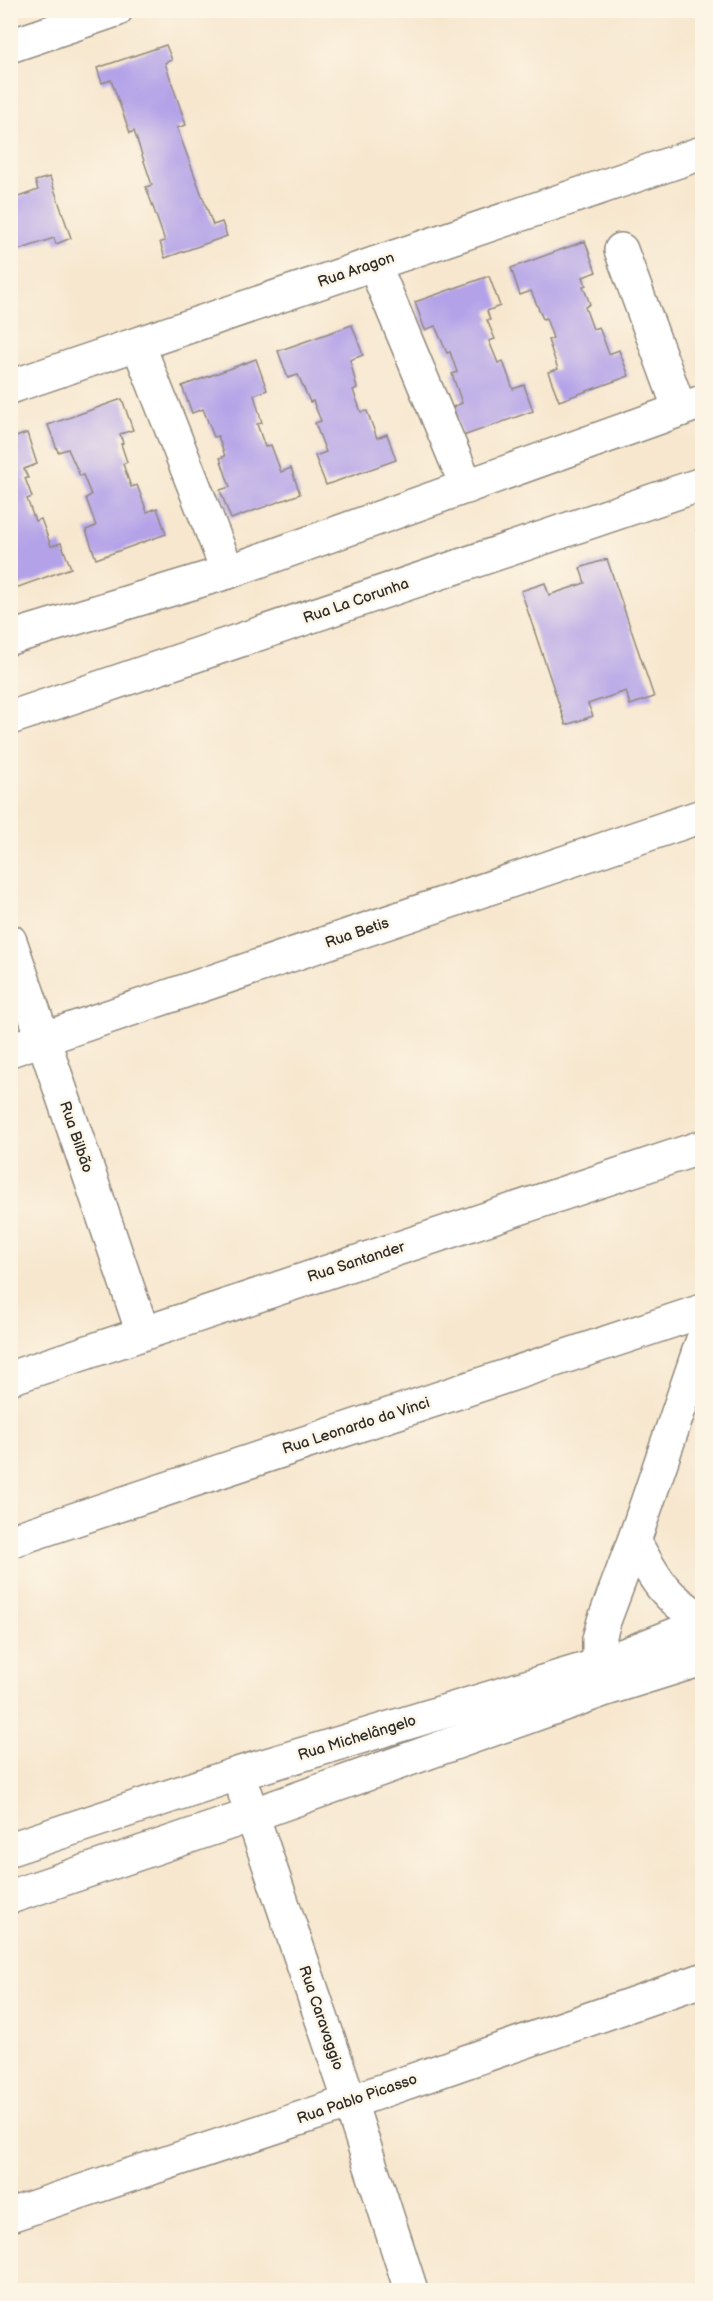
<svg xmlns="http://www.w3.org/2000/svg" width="713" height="2301" viewBox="0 0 713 2301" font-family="'Balsamiq Sans',sans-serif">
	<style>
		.building { fill: #b3a2e8 }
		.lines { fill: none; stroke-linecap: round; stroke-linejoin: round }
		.minor-casing { stroke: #91897d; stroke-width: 36 }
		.minor { stroke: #fff; stroke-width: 33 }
		.labels { text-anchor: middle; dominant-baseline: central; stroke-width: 5; stroke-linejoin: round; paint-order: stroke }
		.street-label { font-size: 15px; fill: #2b2b2b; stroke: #fcf5e5 }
	</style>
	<rect width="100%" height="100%" fill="#fcf5e5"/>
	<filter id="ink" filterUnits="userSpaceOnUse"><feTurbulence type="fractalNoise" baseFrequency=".0167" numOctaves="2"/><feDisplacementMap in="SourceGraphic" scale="12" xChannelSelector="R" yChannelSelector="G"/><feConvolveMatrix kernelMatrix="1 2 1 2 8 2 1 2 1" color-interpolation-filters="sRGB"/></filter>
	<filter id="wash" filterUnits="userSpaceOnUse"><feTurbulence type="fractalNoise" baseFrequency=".008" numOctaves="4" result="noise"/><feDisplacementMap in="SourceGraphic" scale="24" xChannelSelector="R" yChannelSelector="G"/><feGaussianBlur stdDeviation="1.35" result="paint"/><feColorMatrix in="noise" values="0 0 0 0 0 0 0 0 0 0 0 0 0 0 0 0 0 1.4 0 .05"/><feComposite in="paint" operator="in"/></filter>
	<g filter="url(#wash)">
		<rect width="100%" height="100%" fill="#f7e7cf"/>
		<g id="blocks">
			<g class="building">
				<path d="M166,45l6,15 -7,3 21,62 -9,3 36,97 9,-3 5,14 -62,22 -5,-16 5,-1 -19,-54 6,-2 -18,-54 -4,2 -19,-53 -9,3 -5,-15z"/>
				<path d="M50,177l21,61 -15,6 -2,-6 -44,15v-53l28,-10 -3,-9z"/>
				<path d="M585,241l11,31 -13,5 3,8 -3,1 7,18 -5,3 8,22 6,-2 10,27 10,-4 10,26 -70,25 -11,-29 10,-3 -10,-29 5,-2 -7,-20 -3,1 -12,-28 -11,4 -9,-27z"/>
				<path d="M489,276l11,30 -13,5 3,9h-3l8,19 -6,2 9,22 5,-2 10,28 11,-4 9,26 -70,25 -10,-29 9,-4 -10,-29 5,-2 -7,-20 -3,1 -12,-27 -10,4 -10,-28z"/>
				<path d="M352,325l11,30 -13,5 7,28 -4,2 8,22 6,-1 10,27 10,-4 9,26 -70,25 -11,-29 11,-4 -11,-29 6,-2 -8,-20 -3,1 -12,-27 -10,3 -10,-27z"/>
				<path d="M256,359l11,31 -13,5 8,28 -5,1 8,23 6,-2 10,27 10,-4 9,26 -69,25 -11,-29 10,-3 -10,-29 5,-2 -7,-20 -4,1 -11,-28 -11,4 -10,-27z"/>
				<path d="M122,399l11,31 -13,4 3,9 -2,1 6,18 -4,2 8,23 6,-2 10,27 10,-4 9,26 -70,25 -10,-29 10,-4 -10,-28 5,-3 -8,-20 -3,1 -12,-27 -10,3 -10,-27z"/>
				<path d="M27,433l10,31 -13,5 4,9h-3l7,19 -5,2 8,22 6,-2 10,27 10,-3 10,25 -61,22v-151z"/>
				<path d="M702,528v19l-6,-17z"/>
				<path d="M607,559l47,138 -24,8 -4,-14 -38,13 5,12 -27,9 -45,-134 24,-8 4,12 36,-12 -5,-15z"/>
			</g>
		</g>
	</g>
	<g filter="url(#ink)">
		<use href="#blocks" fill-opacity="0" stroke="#91897d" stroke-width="1.5"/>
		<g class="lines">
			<g class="minor-casing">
				<g id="minor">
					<path d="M10,46l106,-36"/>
					<path d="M621,250l59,160"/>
					<path d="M374,264l93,223"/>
					<path d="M10,387l692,-234"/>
					<path d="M228,572l474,-170"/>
					<path d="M10,638l218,-66 -90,-228"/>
					<path d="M10,718l692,-234"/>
					<path d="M10,941l133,392"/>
					<path d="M10,1050l692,-234"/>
					<path d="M10,1378l692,-231"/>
					<path d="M10,1541l692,-230"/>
					<path d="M634,1541c22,40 29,54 68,79"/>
					<path d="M605,1685l-6,-20v-26l5,-18 30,-80 68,-199"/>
					<path d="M245,1794l105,308 61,188"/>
					<path d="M10,1849l227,-75 362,-109 103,-41"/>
					<path d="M10,1897l242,-82 354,-126 96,-30"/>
					<path d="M10,2215l340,-113 352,-122"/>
				</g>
			</g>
			<use href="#minor" class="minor"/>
		</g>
	</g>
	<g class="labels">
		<g class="street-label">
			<text transform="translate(356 270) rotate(-19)">Rua Aragon</text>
			<text transform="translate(356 601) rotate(-19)">Rua La Corunha</text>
			<text transform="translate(357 933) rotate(-19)">Rua Betis</text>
			<text transform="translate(76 1137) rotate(71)">Rua Bilbão</text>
			<text transform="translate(356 1262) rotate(-18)">Rua Santander</text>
			<text transform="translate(356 1426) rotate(-18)">Rua Leonardo da Vinci</text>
			<text transform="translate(357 1738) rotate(-17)">Rua Michelângelo</text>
			<text transform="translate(321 2018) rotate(71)">Rua Caravaggio</text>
			<text transform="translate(357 2099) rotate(-19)">Rua Pablo Picasso</text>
		</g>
	</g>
	<rect width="713" height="2301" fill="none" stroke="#fcf5e5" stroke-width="36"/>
</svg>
